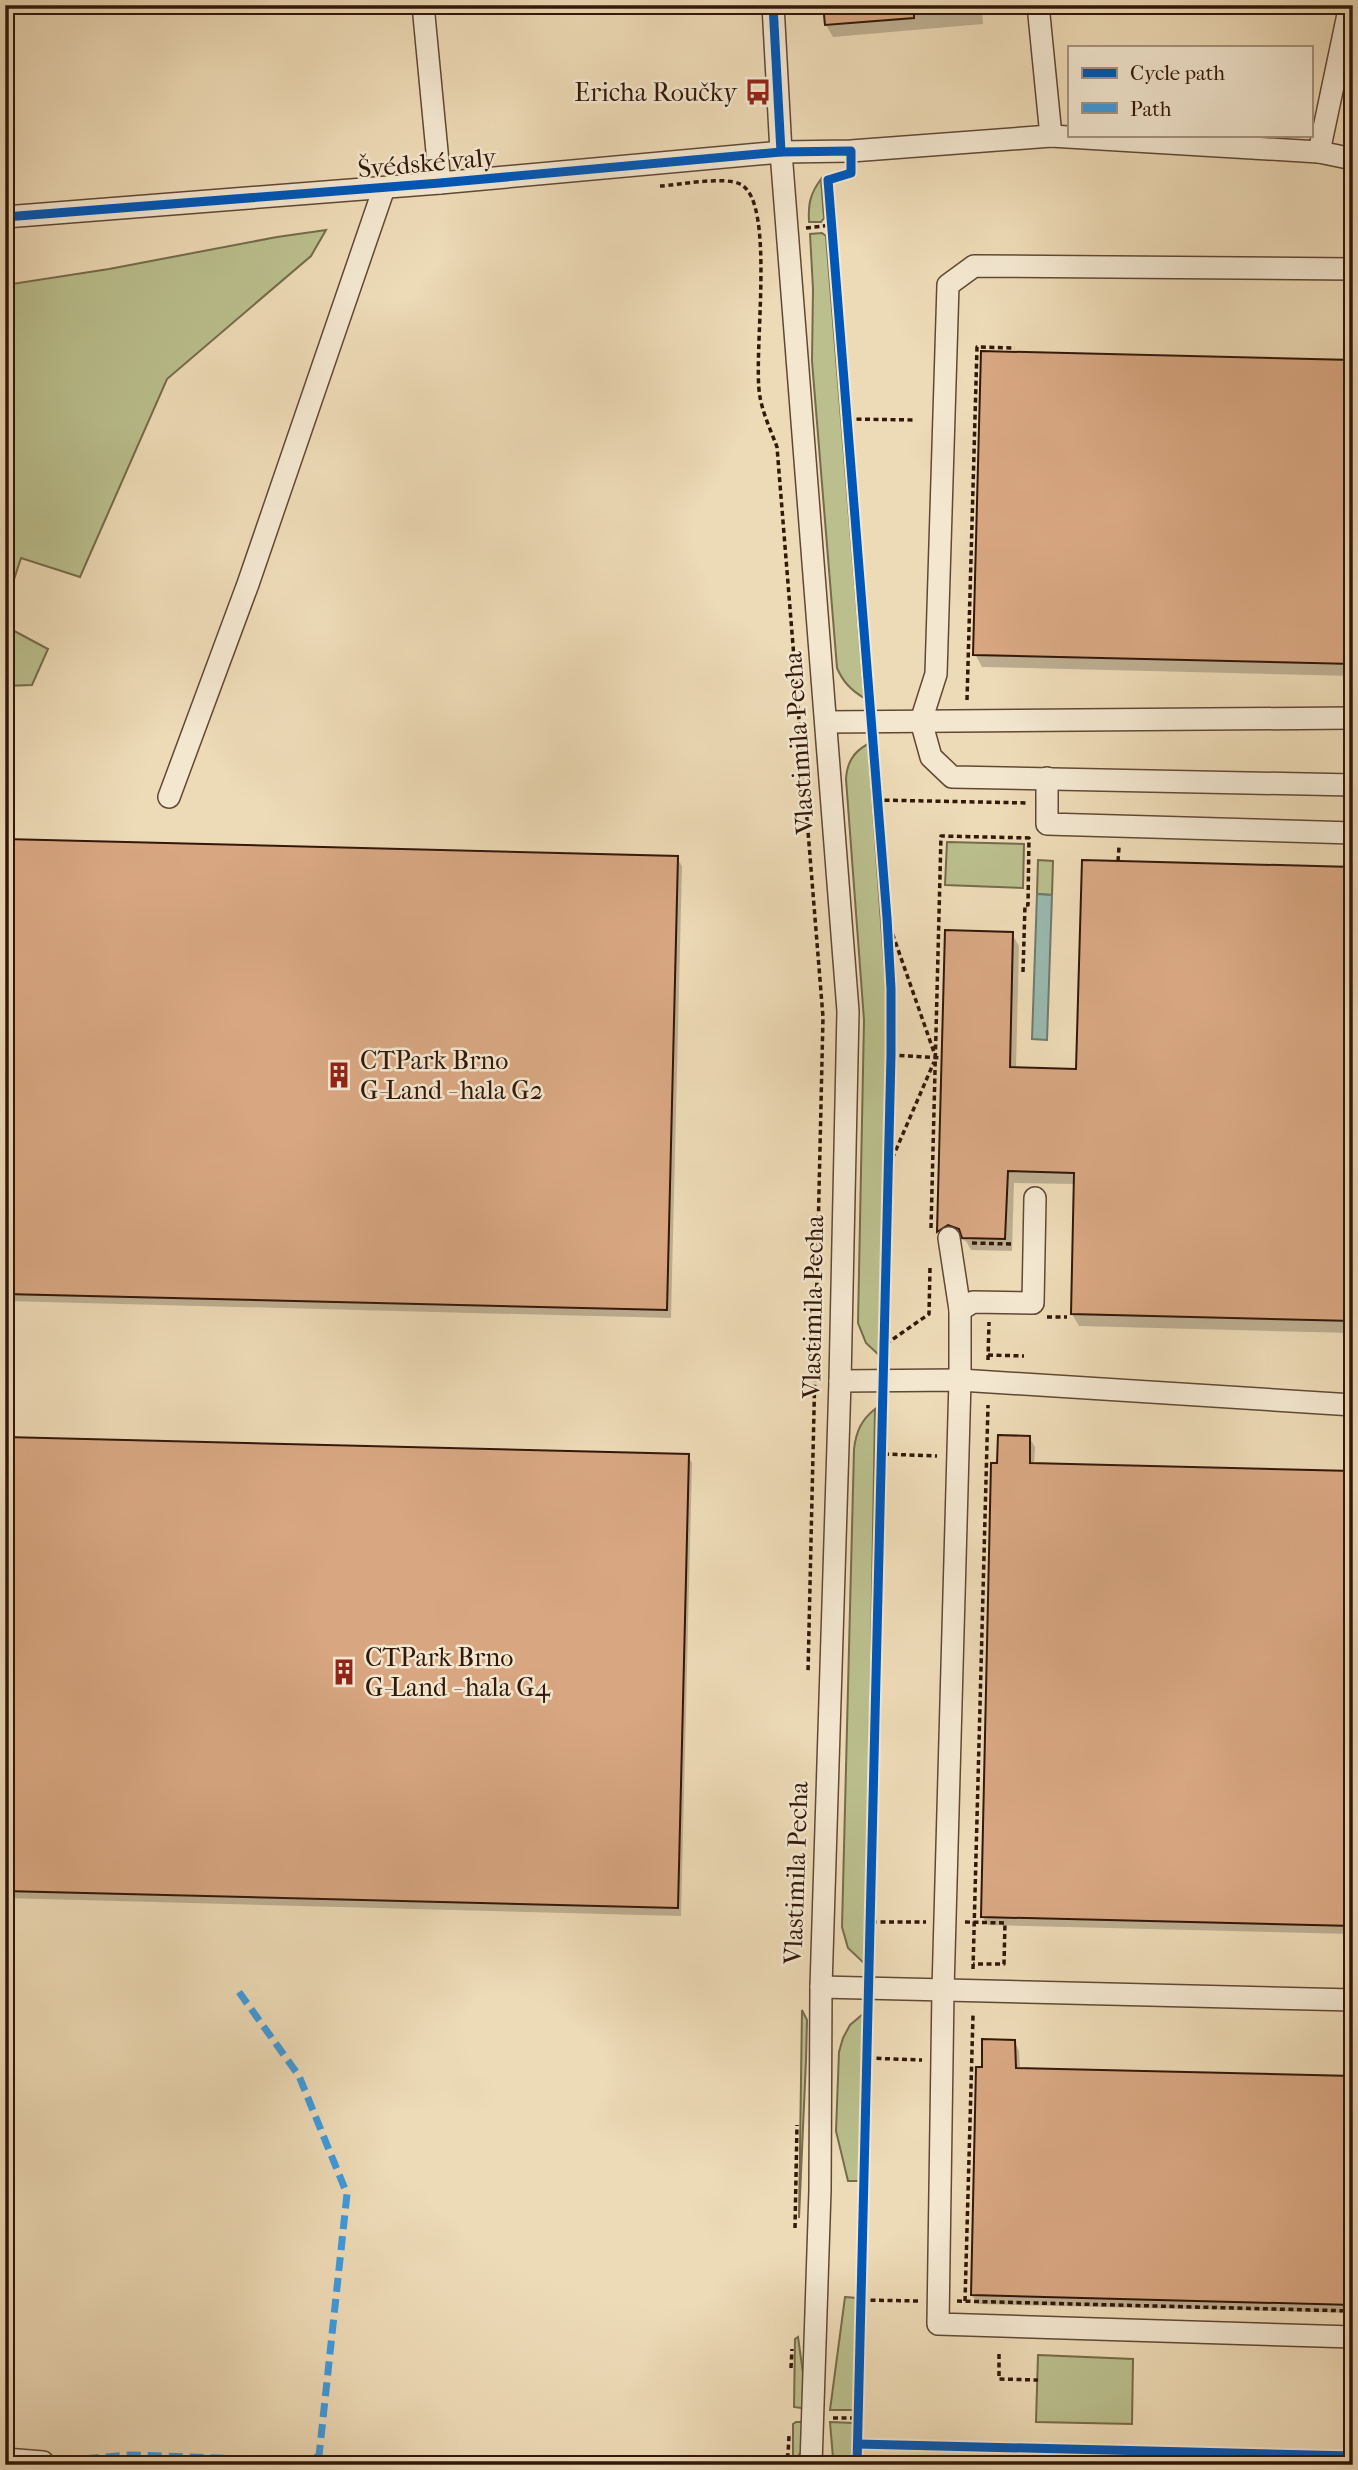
<svg xmlns="http://www.w3.org/2000/svg" width="1358" height="2470" viewBox="0 0 1358 2470" font-family="'IM FELL French Canon',serif">
	<style>
		.green { fill: #babf8d; stroke: #766b4b; stroke-width: 2 }
		.water { fill: #99bab0; stroke: #70796d; stroke-width: 2 }
		.shadow { fill: #0003 }
		.building { fill: #d8a782; stroke: #331709; stroke-width: 2 }
		.lines { fill: none; stroke-linecap: round; stroke-linejoin: round }
		.minor-casing { stroke: #624834; stroke-width: 24 }
		.path { stroke: #331709; stroke-width: 3.5; stroke-dasharray: 5 3.5; stroke-linecap: butt }
		.minor { stroke: #f3e7d0; stroke-width: 21 }
		.quiet { stroke: #3e9add; stroke-width: 7; stroke-dasharray: 14 7; stroke-linecap: butt }
		.cycleway-casing { stroke: #f3e7d0; stroke-width: 13 }
		.cycleway { stroke: #0057b8; stroke-width: 9 }
		.labels { text-anchor: middle; dominant-baseline: central; stroke-width: 5; stroke-linejoin: round; paint-order: stroke }
		.poi-label { font-size: 26px; fill: #331709; stroke: #f3e7d0; text-anchor: start }
		.street-label { font-size: 26px; fill: #331709; stroke: #f3e7d0 }
	</style>
	<rect width="100%" height="100%" fill="#eddab6"/>
	<filter id="stains"><feTurbulence type="fractalNoise" baseFrequency=".00286" numOctaves="4"/><feColorMatrix values="0 0 0 0 .2 0 0 0 0 .09 0 0 0 0 .02 0 0 0 .5 -.17"/></filter>
	<radialGradient id="worn" r=".72"><stop offset=".6" stop-color="#630" stop-opacity="0"/><stop offset="1" stop-color="#630" stop-opacity=".3"/></radialGradient>
	<g class="green">
		<path d="M821,179l3,39 -3,4h-12c-1,-18 1,-28 12,-43z"/>
		<path d="M326,230l-15,26 -144,123 -87,198 -59,-19 -16,49v-322l104,-16 168,-32z"/>
		<path d="M822,233l4,3 38,462c-13,-8 -21,-16 -27,-30l-25,-307 1,-72 -3,-55z"/>
		<path d="M5,626l43,23 -16,36 -27,1z"/>
		<path d="M868,744l20,274 -8,338 -14,-13 -8,-20 6,-303 -18,-241c1,-16 7,-27 22,-35z"/>
		<path d="M947,842l77,2 -1,44 -78,-3z"/>
		<path d="M1038,860l15,1 -1,34 -15,-1z"/>
		<path d="M875,1409l-9,556 -18,-17 -6,-21 12,-478c2,-17 7,-29 21,-40z"/>
		<path d="M802,2010l5,10 -1,40 -7,158z"/>
		<path d="M863,2014l-4,167h-11l-12,-50 3,-79 4,-14 7,-13z"/>
		<path d="M845,2297l12,1 -3,112h-24z"/>
		<path d="M798,2337l10,72 -14,-2 1,-68z"/>
		<path d="M1038,2355l95,4 -1,65 -96,-2z"/>
		<path d="M796,2422h13l-5,26 -12,17h-5l6,-8v-33z"/>
		<path d="M830,2422l23,1 -1,42h-15l-4,-7z"/>
	</g>
	<path class="water" d="M1037,894l15,1 -5,145 -15,-1z"/>
	<g class="shadow">
		<path d="M825,5h157l1,19 -150,13 -7,-12z"/>
		<path d="M1353,362v314l-371,-9 -7,-13z"/>
		<path d="M5,841l672,17 5,8 -11,452 -666,-17z"/>
		<path d="M1353,869v464l-274,-7 -7,-12 3,-130 -61,-1 -2,68 -41,-1 -5,-9 -11,-4 -9,6 -7,-11 7,-300 66,2 7,12 -3,123 62,2z"/>
		<path d="M1029,1437l6,10 -1,18 319,8v461l-365,-9 -6,-9 16,-452z"/>
		<path d="M5,1438l683,18 4,7 -11,453 -676,-18z"/>
		<path d="M1014,2041l5,10 1,19 333,8v235l-375,-9 -6,-9 11,-226z"/>
	</g>
	<g class="building">
		<path d="M823,5h91v13l-89,7z"/>
		<path d="M981,351l372,9v304l-380,-9z"/>
		<path d="M5,839l673,17 -11,454 -662,-16z"/>
		<path d="M1082,860l271,7v454l-282,-7 3,-141 -66,-2 -3,68 -43,-1 -3,-9 -11,-4 -11,7 8,-302 68,2 -3,135 66,2z"/>
		<path d="M998,1435l32,1v27l323,8v455l-372,-9 10,-454h6z"/>
		<path d="M5,1437l684,17 -11,454 -673,-17z"/>
		<path d="M982,2039l33,1 1,28 337,8v229l-382,-10 5,-228h6z"/>
	</g>
	<g class="lines">
		<g class="minor-casing">
			<g id="minor">
				<path d="M423,5l17,178"/>
				<path d="M773,5l8,147 67,859 -8,370 -19,606 -1,203 -9,275"/>
				<path d="M1038,5l13,131"/>
				<path d="M1319,152l31,-147"/>
				<path d="M5,217l435,-34 341,-31 70,-1 200,-15 268,16 34,7"/>
				<path d="M1353,269l-379,-3 -26,19 -12,389 -15,47 10,36 21,20 401,8"/>
				<path d="M826,722l527,-4"/>
				<path d="M1047,778v46l306,9"/>
				<path d="M169,797l79,-213 136,-396"/>
				<path d="M949,1238l11,72v70l-17,610 -5,334 415,13"/>
				<path d="M960,1310l13,-8 60,1 2,-105"/>
				<path d="M840,1381l120,-1 393,25"/>
				<path d="M821,1987l532,13"/>
				<path d="M5,2459l38,3"/>
			</g>
		</g>
		<g class="path">
			<path d="M660,186c19,-1 63,-10 80,-2 37,17 12,172 20,213 3,17 11,34 17,50l46,570 -15,656"/>
			<path d="M806,228l25,-3"/>
			<path d="M848,419l68,1"/>
			<path d="M967,700l10,-353 38,1"/>
			<path d="M876,800l152,3"/>
			<path d="M1118,861l1,-14"/>
			<path d="M887,918l48,137"/>
			<path d="M1023,972l2,-67h3l1,-68"/>
			<path d="M891,1055l51,3"/>
			<path d="M889,1166l45,-104"/>
			<path d="M931,1228l10,-392 90,2"/>
			<path d="M972,1243l40,1"/>
			<path d="M1047,1317h20"/>
			<path d="M886,1344l43,-30 1,-47"/>
			<path d="M988,1355l36,1"/>
			<path d="M988,1360l1,-38"/>
			<path d="M884,1454l53,2"/>
			<path d="M872,1922h54"/>
			<path d="M965,1922l40,1 -1,41h-31"/>
			<path d="M973,1969l15,-564"/>
			<path d="M868,2058l54,2"/>
			<path d="M795,2228l2,-103"/>
			<path d="M862,2300l57,1"/>
			<path d="M957,2301l396,10"/>
			<path d="M965,2301l8,-286"/>
			<path d="M999,2354v25l39,1"/>
			<path d="M791,2368l1,-19"/>
			<path d="M833,2418h26"/>
			<path d="M782,2465l6,-11 1,-18"/>
		</g>
		<use href="#minor" class="minor"/>
		<g class="quiet">
			<path d="M239,1992l60,84 48,118 -28,262 6,9"/>
			<path d="M43,2462l87,-7 173,6 16,-5"/>
		</g>
		<g class="cycleway-casing">
			<g id="cycleway">
				<path d="M773,5l8,147"/>
				<path d="M5,217l435,-34 341,-31 70,-1v22l-23,7 59,738 4,71v66l-34,1410"/>
				<path d="M858,2444l495,12"/>
			</g>
		</g>
		<use href="#cycleway" class="cycleway"/>
	</g>
	<defs>
		<g id="bus-bare" transform="scale(2.1)"><path d="M-5-6H5V4H4V6H2V4H-2V6H-4V4H-5ZM-3.5-4V0h7V-4ZM-3.5 1.2v1.5H-2V1.2ZM2 1.2v1.5H3.5V1.2Z" fill="#8f2418" stroke="#f3e7d0" stroke-width="2.5" paint-order="stroke"/></g>
		<g id="building-bare" transform="scale(2.1)"><path d="M-4-6H4V6H1V3H-1V6H-4ZM-2.5-4.3h1.7v1.8h-1.7ZM.8-4.3h1.7v1.8H.8ZM-2.5-1h1.7V.8h-1.7ZM.8-1h1.7V.8H.8Z" fill="#8f2418" stroke="#f3e7d0" stroke-width="2.5" paint-order="stroke"/></g>
	</defs>
	<g fill-rule="evenodd">
		<use href="#bus-bare" x="758" y="92"/>
		<use href="#building-bare" x="339" y="1075"/>
		<use href="#building-bare" x="344" y="1672"/>
	</g>
	<g class="labels">
		<g class="poi-label">
			<text x="737" y="92" text-anchor="end">Ericha Roučky</text>
			<text x="360" y="1060">CTPark Brno<tspan x="360" dy="30">G-Land - hala G2</tspan></text>
			<text x="365" y="1657">CTPark Brno<tspan x="365" dy="30">G-Land - hala G4</tspan></text>
		</g>
		<g class="street-label">
			<text transform="translate(427 163) rotate(-5)">Švédské valy</text>
			<text transform="translate(799 743) rotate(-94)">Vlastimila Pecha</text>
			<text transform="translate(813 1307) rotate(-89)">Vlastimila Pecha</text>
			<text transform="translate(796 1873) rotate(-88)">Vlastimila Pecha</text>
		</g>
	</g>
	<rect width="1358" height="2470" fill="none" stroke="#eddab6" stroke-width="28"/>
	<rect x="7" y="7" width="1344" height="2456" fill="none" stroke="#331709" stroke-width="3.5"/>
	<rect x="14" y="14" width="1330" height="2442" fill="none" stroke="#331709" stroke-width="2"/>
	<rect x="1068" y="46" width="245" height="91" fill="#f3e7d0" stroke="#a69480" stroke-width="2"/>
	<rect x="1082" y="68" width="35" height="10" fill="#0057b8" stroke="#a69480" stroke-width="2"/>
	<text x="1130" y="80" font-size="21" fill="#331709">Cycle path</text>
	<rect x="1082" y="103" width="35" height="10" fill="#3e9add" stroke="#a69480" stroke-width="2"/>
	<text x="1130" y="116" font-size="21" fill="#331709">Path</text>
	<rect width="100%" height="100%" filter="url(#stains)"/>
	<rect width="100%" height="100%" fill="url(#worn)"/>
</svg>
